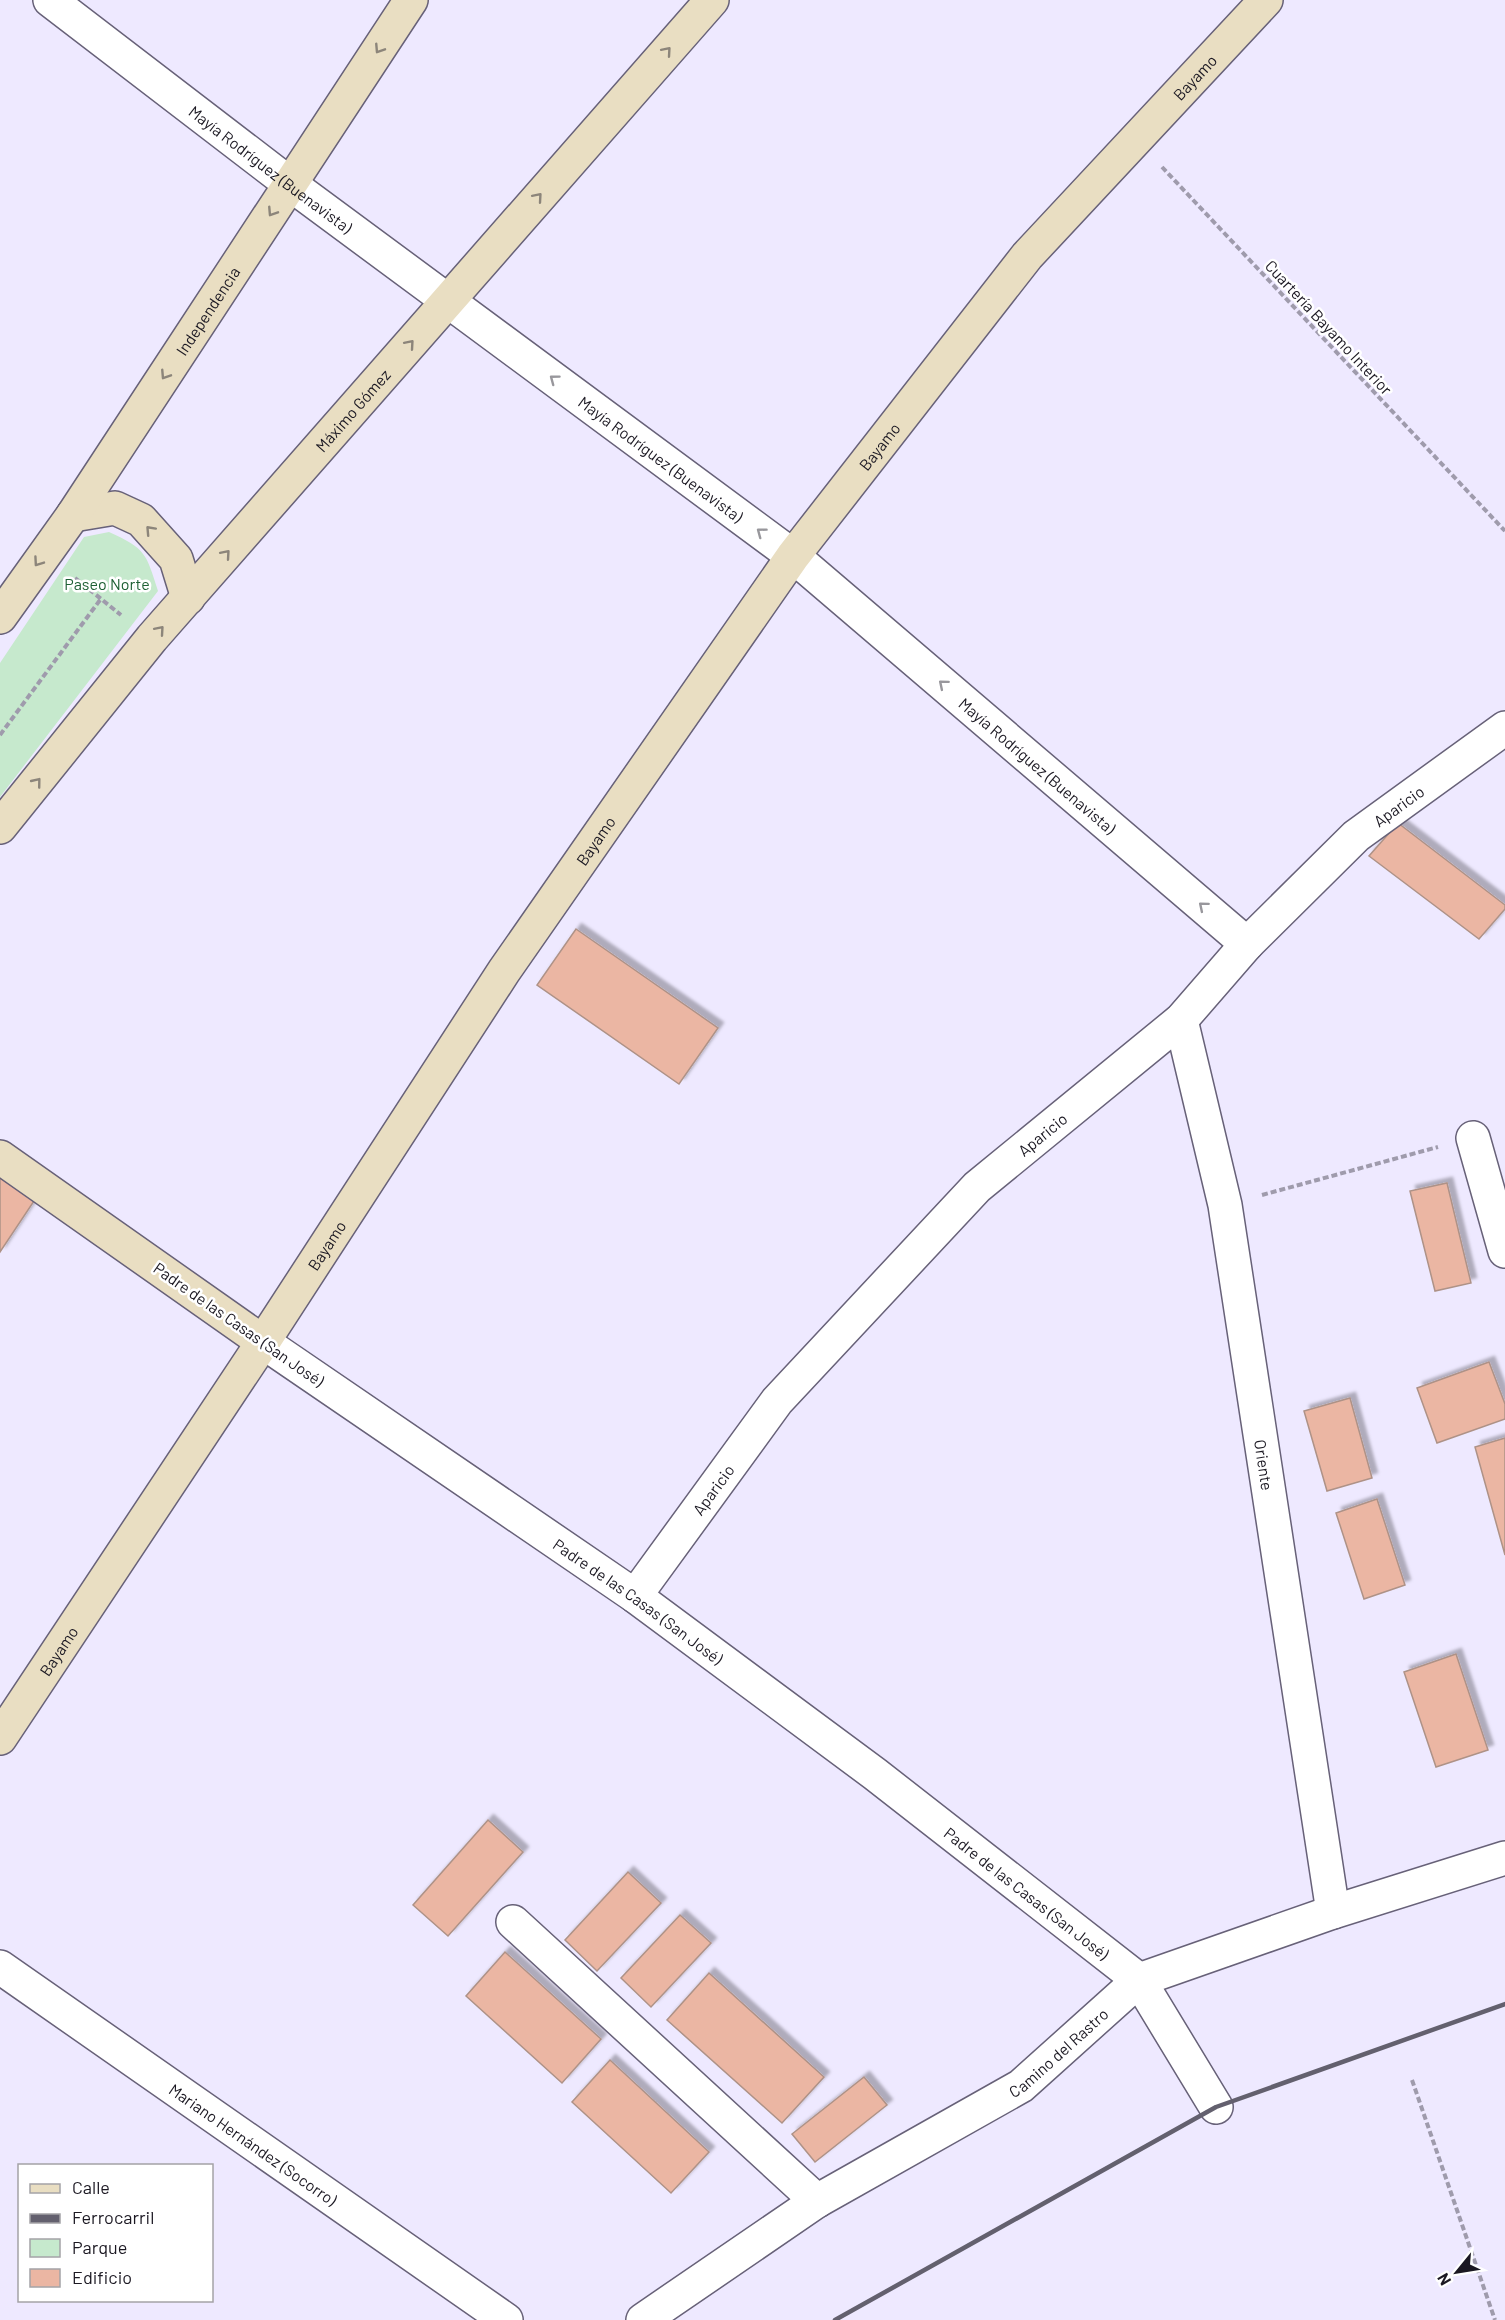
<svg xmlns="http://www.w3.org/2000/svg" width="1505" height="2320" viewBox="0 0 1505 2320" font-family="Barlow,sans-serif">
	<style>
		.green { fill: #c6e9cd }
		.building { fill: #ebb6a3; stroke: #ae9287; stroke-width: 1.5; filter: url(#shadow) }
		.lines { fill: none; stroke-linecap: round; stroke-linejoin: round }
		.street-casing { stroke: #676178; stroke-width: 36 }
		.secondary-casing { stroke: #676178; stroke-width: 36 }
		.path { stroke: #9f9bac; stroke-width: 4; stroke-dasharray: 6 3; stroke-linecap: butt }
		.street { stroke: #fff; stroke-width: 33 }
		.secondary { stroke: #e9dec2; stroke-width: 33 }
		.rail { stroke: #63606e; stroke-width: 4.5 }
		.oneway { stroke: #8c857a }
		.oneway2 { stroke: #98979c }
		.labels { text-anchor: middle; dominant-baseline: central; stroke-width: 5; stroke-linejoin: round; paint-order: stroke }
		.street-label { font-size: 16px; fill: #1b1822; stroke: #fff }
		.park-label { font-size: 16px; fill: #1d5f33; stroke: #fff }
	</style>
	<defs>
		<filter id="shadow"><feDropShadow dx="5.5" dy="-5.5" stdDeviation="1.5" flood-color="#0004"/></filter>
	</defs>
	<rect width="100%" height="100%" fill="#eee9ff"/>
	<path class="green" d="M109,532c37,17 37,21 49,59l-158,206v-134l84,-126z"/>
	<g class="building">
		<path d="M1398,823l107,82v4l-26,30 -110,-83z"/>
		<path d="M576,929l142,99 -39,56 -142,-99z"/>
		<path d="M0,1178l34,23 -34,51z"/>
		<path d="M1447,1183l24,100 -36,8 -25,-100z"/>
		<path d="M1489,1362l16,42v15l-68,24 -20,-55z"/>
		<path d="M1350,1398l22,80 -45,13 -23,-80z"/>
		<path d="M1505,1438v117l-30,-108z"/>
		<path d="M1377,1499l28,86 -41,14 -28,-86z"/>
		<path d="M1456,1654l32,96 -52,17 -32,-95z"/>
		<path d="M488,1820l35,32 -75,84 -35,-31z"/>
		<path d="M628,1872l33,31 -64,68 -32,-31z"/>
		<path d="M680,1915l31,28 -60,64 -30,-29z"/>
		<path d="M505,1952l96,87 -39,44 -96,-87z"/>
		<path d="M709,1973l115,104 -42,46 -115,-103z"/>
		<path d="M610,2060l99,92 -38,41 -99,-91z"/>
		<path d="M864,2077l23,28 -72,57 -23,-28z"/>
	</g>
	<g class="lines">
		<g class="street-casing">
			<g id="street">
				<path id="s1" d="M50,0l240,184 503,372 454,388"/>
				<path id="s2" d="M1181,1020l44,185 108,707"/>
				<path d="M1473,1138l32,113"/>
				<path id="s3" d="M263,1342l372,254 240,178 264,206 77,127"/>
				<path id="s4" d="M635,1596l142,-195 200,-214 204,-167 66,-76 109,-108 149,-108"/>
				<path d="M513,1922l304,279"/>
				<path id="s5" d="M0,1967l506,353"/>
				<path id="s6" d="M643,2320l174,-119 204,-115 118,-106 194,-68 172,-54"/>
			</g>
		</g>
		<g class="secondary-casing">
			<g id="secondary">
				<path d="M73,515l42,-7 26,12 35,39 12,39"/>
				<path id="s7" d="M0,617l73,-102 338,-515"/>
				<path id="s8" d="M0,827l152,-189 560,-638"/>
				<path d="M0,1157l263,185"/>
				<path id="s9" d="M0,1738l263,-396 241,-371 289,-415 234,-300 239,-256"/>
			</g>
		</g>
		<g class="path">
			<path d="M1162,167l343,364"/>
			<path d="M75,578l46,37"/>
			<path d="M0,735l100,-135"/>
			<path d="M1262,1195l176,-48"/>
			<path d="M1412,2080l83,240"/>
		</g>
		<use href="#street" class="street"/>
		<use href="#secondary" class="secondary"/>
		<path class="rail" d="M835,2320l381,-213 289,-103"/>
	</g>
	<defs><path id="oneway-chevron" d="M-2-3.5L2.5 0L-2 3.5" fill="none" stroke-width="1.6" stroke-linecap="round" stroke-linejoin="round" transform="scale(1.5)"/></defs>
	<g class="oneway">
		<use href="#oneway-chevron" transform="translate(379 49) rotate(123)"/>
		<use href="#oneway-chevron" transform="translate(667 51) rotate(-49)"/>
		<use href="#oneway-chevron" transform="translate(538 197) rotate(-49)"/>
		<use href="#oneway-chevron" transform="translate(272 212) rotate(123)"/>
		<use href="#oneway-chevron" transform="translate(410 344) rotate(-49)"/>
		<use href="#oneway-chevron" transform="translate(165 375) rotate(123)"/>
		<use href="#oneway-chevron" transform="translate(150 530) rotate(-133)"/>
		<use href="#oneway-chevron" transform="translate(226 554) rotate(-49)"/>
		<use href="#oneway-chevron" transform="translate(38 562) rotate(125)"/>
		<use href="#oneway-chevron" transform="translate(160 630) rotate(-49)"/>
		<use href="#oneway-chevron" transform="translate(37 782) rotate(-51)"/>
	</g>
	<g class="oneway2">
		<use href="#oneway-chevron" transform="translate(554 379) rotate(-143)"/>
		<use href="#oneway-chevron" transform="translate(761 532) rotate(-143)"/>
		<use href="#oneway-chevron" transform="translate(943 684) rotate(-140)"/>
		<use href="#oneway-chevron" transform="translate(1203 906) rotate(-140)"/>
	</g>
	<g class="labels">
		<g class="street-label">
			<text stroke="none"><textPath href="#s9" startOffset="2049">Bayamo</textPath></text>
			<text stroke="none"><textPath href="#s1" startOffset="278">Mayía Rodríguez (Buenavista)</textPath></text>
			<text stroke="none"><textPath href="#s7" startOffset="370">Independencia</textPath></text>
			<text transform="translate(1329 327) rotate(47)">Cuartería Bayamo Interior</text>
			<text stroke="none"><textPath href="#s8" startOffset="546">Máximo Gómez</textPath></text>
			<text stroke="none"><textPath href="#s9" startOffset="1563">Bayamo</textPath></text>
			<text stroke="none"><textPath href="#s1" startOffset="764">Mayía Rodríguez (Buenavista)</textPath></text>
			<text stroke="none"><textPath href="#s1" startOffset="1250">Mayía Rodríguez (Buenavista)</textPath></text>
			<text stroke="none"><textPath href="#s4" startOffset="1104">Aparicio</textPath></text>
			<text stroke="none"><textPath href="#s9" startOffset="1077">Bayamo</textPath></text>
			<text stroke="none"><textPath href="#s4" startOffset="618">Aparicio</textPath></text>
			<text stroke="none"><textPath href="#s9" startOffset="591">Bayamo</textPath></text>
			<text transform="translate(239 1324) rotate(35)">Padre de las Casas (San José)</text>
			<text stroke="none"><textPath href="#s2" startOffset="453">Oriente</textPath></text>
			<text stroke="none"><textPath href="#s4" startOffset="132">Aparicio</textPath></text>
			<text stroke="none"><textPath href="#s3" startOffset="456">Padre de las Casas (San José)</textPath></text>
			<text stroke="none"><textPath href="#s9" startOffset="105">Bayamo</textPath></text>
			<text stroke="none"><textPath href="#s3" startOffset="942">Padre de las Casas (San José)</textPath></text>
			<text stroke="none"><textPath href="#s6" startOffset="495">Camino del Rastro</textPath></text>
			<text stroke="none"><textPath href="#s5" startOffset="309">Mariano Hernández (Socorro)</textPath></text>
		</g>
		<g class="park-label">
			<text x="107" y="583">Paseo Norte</text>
		</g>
	</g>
	<rect x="18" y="2164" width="195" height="138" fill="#ffffff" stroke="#a4a3a7" stroke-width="1.5"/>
	<rect x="30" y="2184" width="30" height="9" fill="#e9dec2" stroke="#a4a3a7" stroke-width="1.5"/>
	<text x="72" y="2194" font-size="18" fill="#1b1822">Calle</text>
	<rect x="30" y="2214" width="30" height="9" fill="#63606e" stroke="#a4a3a7" stroke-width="1.5"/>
	<text x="72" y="2224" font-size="18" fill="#1b1822">Ferrocarril</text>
	<rect x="30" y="2239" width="30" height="18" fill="#c6e9cd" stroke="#a4a3a7" stroke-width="1.5"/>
	<text x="72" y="2254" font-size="18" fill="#1b1822">Parque</text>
	<rect x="30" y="2269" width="30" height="18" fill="#ebb6a3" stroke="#a4a3a7" stroke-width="1.5"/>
	<text x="72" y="2284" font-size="18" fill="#1b1822">Edificio</text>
	<g transform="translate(1457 2272) rotate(240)" stroke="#ffffff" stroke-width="4.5" paint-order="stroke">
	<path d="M0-4.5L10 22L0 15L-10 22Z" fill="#1b1822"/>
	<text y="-9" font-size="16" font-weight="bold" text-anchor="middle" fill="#1b1822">N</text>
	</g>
</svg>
